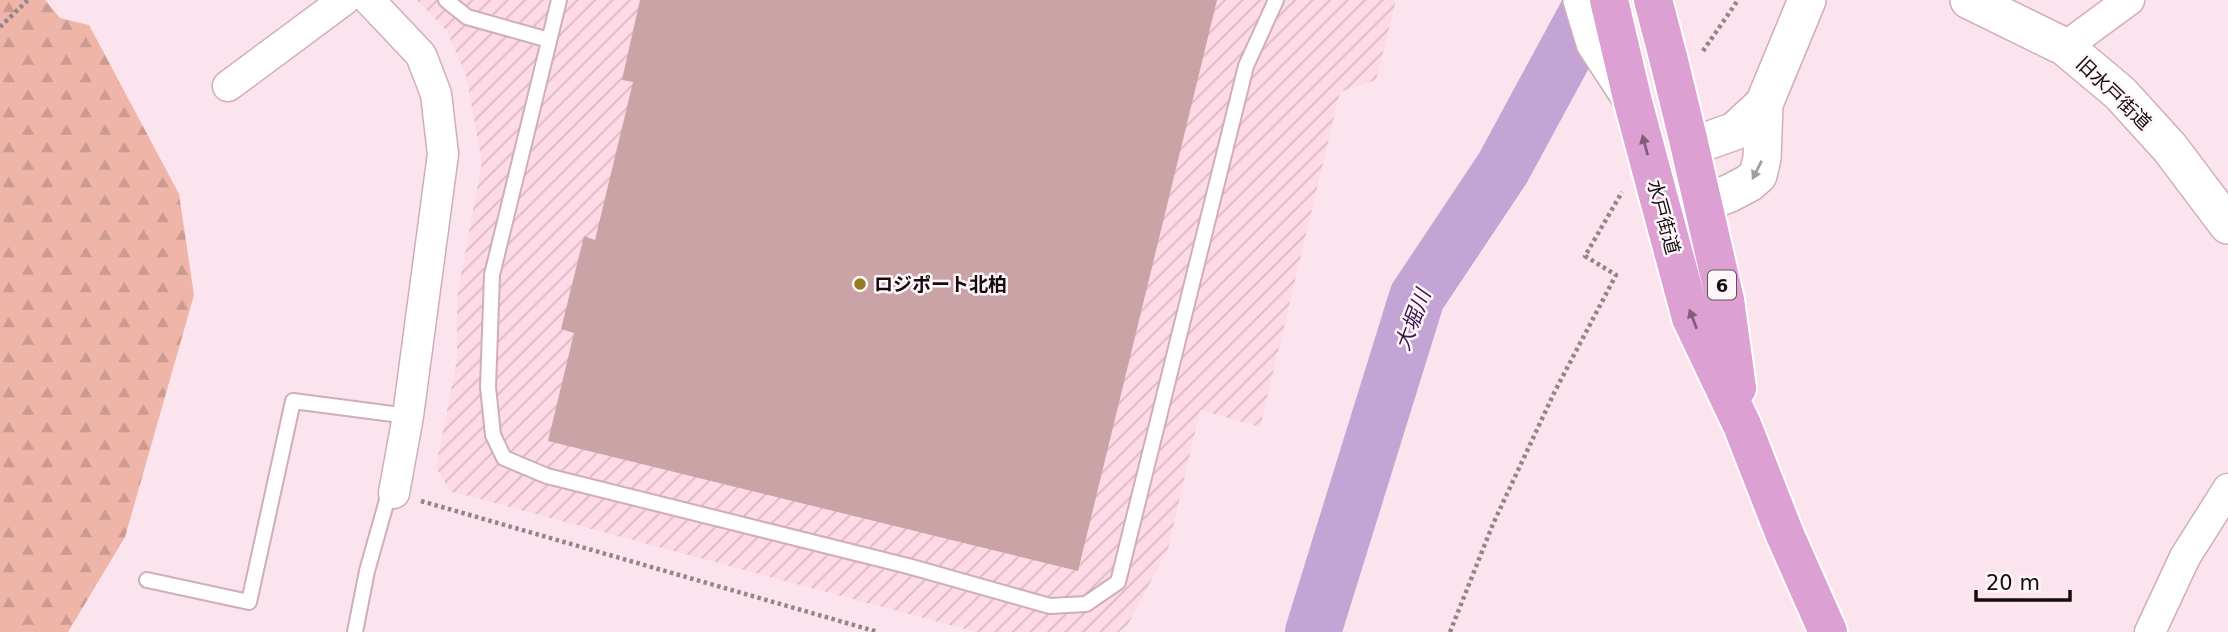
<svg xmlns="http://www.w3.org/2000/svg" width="2228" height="632" viewBox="0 0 2228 632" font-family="'DejaVu Sans','Noto Sans JP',sans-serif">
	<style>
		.industrial { fill: url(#industrial-furrows) }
		.forest { fill: url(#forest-firs) }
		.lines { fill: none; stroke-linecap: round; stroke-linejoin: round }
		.river { stroke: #c3a4d4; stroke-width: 56 }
		.building { fill: #c9a3a5 }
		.service-casing { stroke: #d1adbb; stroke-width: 18 }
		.minor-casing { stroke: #d1adbb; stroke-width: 33 }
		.tertiary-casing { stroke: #d1adbb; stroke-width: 40 }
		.trunk-casing { stroke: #fff; stroke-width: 42 }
		.path { stroke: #95838a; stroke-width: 4.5; stroke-dasharray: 3.5 3.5; stroke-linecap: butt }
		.service { stroke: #fff; stroke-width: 14 }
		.minor { stroke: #fff; stroke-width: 30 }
		.tertiary { stroke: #fff; stroke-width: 37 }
		.trunk { stroke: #dca0d2; stroke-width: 38 }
		.trunk-bridge-casing { stroke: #fff; stroke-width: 42; stroke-linecap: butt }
		.trunk-bridge { stroke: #dca0d2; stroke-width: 38 }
		.oneway { fill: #835d7b }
		.oneway2 { fill: #a29d9f }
		.poi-dot { fill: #937c23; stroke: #fef6f9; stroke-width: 2.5 }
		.labels { text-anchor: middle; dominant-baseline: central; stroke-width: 5; stroke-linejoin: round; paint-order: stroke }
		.shield { fill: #fef6f9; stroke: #5c5256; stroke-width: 2 }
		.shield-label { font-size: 18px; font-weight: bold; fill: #170b10 }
		.street-label { font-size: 19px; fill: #170b10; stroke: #fef6f9 }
		.poi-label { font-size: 19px; font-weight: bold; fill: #170b10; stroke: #fef6f9; text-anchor: start }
		.water-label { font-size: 21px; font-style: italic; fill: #3c144d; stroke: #fef6f9 }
	</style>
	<defs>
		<pattern id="industrial-furrows" width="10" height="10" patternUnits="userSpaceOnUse" patternTransform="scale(1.75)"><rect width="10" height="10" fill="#fed9e6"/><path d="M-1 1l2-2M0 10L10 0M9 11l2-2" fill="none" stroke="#d9b9c4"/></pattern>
		<pattern id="forest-firs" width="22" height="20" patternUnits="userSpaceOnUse" patternTransform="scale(1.75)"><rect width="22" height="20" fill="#efb5a8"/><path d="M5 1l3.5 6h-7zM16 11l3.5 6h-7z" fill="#cc9a90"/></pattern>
	</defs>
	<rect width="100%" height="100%" fill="#fbe4ed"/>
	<path class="industrial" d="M417,0h979l-20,80 -36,12 -80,335 -60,-17 -32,139 -41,77 -9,6h-142l-526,-141 -14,-24 21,-107v-62l25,-136 -16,-87 -19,-44z"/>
	<path class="forest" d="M0,0h45l15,18 29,7 90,169 15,101 -69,242 -57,95h-68z"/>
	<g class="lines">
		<path class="river" d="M1313,632l104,-335 86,-129 91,-168"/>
	</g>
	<path class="building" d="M640,0h577l-139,571 -530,-130 26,-108 -13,-4 23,-93 11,4 38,-158 -11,-2z"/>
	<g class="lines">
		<g class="service-casing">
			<g id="service">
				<path d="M446,0l21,17 82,23"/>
				<path d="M559,0l-67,275 -4,112 5,48 11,23 43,18 361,90 142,40 36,-2 32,-22 128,-516 30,-66"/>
				<path d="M147,580l102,22 44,-201 115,15"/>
				<path d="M355,632l12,-61 22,-78h5"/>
			</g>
		</g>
		<g class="minor-casing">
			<g id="minor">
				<path d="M369,0l52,55 15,39 7,60 -35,262 -14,77"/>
				<path d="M2065,47l64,-47"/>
				<path d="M228,86l116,-86"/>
				<path d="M2150,632l35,-75 43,-68"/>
			</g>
		</g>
		<g class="tertiary-casing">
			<g id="tertiary">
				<path d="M1582,0l13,43 34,52"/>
				<path d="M1969,0l96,47 55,46 50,55 58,77"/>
				<path d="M1690,147l45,-16 29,-27"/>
				<path d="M1673,215l57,-22 19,-10 9,-8 4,-17 2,-54 43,-104"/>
			</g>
		</g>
		<g class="trunk-casing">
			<g id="trunk">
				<path d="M1609,0l24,102"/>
				<path d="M1653,0l16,61"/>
				<path d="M1688,139l37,161 12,88"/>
				<path d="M1656,188l35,130 51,107 43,110 43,97"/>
			</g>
		</g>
		<g class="path">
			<path d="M0,27l28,-27"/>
			<path d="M1703,51l35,-51"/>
			<path d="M421,501l457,131"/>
			<path d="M1450,632l43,-108 62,-133 61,-116 -31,-19 37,-64"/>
		</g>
		<use href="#service" class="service"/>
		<use href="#minor" class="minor"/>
		<use href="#tertiary" class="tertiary"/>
		<use href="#trunk" class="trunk"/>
		<g class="trunk-bridge-casing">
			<g id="trunk-bridge">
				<path d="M1669,61l19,78"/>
				<path d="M1633,102l23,86"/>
			</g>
		</g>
		<use href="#trunk-bridge" class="trunk-bridge"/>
	</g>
	<defs><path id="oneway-solid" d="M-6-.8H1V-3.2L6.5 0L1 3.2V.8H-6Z" transform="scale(1.75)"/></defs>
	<g class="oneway">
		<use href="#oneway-solid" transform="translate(1645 145) rotate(-105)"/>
		<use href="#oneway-solid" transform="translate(1693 319) rotate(-111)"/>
	</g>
	<use class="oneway2" href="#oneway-solid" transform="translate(1757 170) rotate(117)"/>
	<circle class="poi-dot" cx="860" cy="284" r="7"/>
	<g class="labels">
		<rect class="shield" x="1708" y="270.5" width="28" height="29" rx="5"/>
		<g class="shield-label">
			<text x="1722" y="285">6</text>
		</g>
		<g class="street-label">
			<text transform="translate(2114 93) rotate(44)">旧水戸街道</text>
			<text transform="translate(1664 217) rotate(75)">水戸街道</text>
		</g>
		<g class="poi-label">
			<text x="874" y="284">ロジポート北柏</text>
		</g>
		<g class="water-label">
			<text transform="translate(1413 320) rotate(-69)">大堀川</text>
		</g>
	</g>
	<path d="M1976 590v10h94v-10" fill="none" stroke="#170b10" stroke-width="3.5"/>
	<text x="1986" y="590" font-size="21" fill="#170b10" stroke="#fef6f9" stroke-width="5" paint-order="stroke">20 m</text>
</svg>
